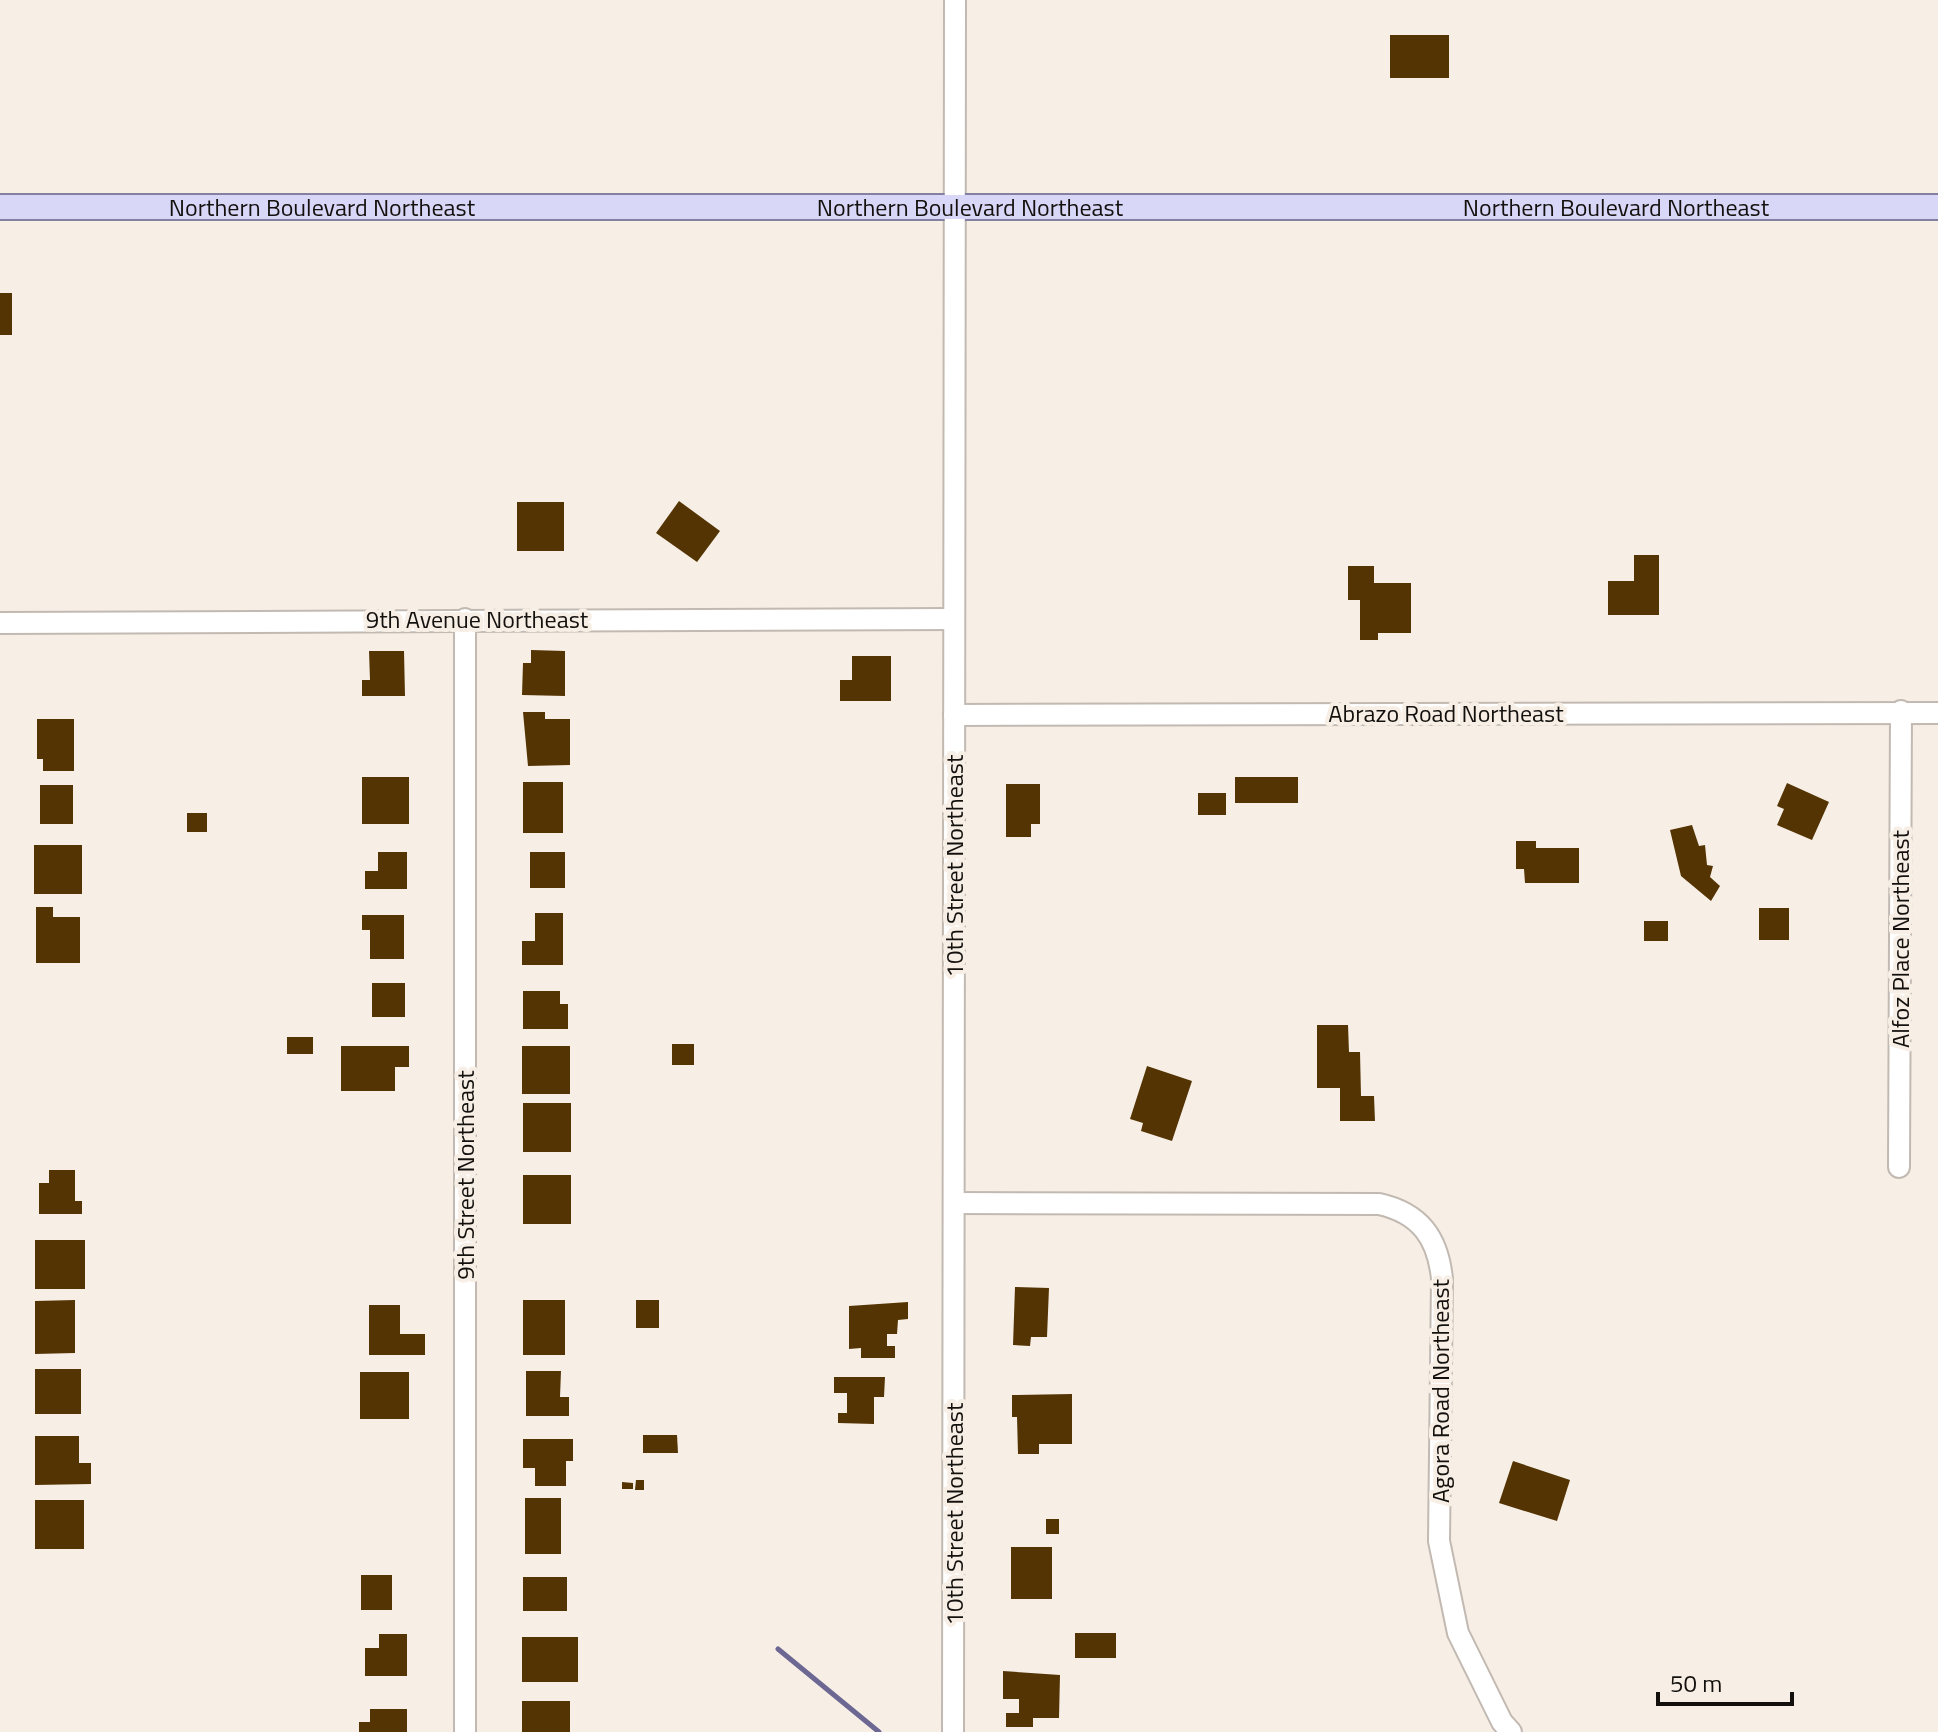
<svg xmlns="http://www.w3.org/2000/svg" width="1938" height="1732" viewBox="0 0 1938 1732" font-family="'Titillium Web',sans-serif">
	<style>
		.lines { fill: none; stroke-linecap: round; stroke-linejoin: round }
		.stream { stroke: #6d6893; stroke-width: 5 }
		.building { fill: #553404 }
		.minor-casing { stroke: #c2bab2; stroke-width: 24 }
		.major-casing { stroke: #8380a2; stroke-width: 28 }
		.minor { stroke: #fff; stroke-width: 20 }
		.major { stroke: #d9d7f7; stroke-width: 24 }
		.labels { text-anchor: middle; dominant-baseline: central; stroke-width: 8; stroke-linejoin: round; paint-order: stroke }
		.street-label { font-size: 24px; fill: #13100d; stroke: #f7efe6 }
	</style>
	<rect width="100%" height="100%" fill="#f7efe6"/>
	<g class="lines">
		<path class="stream" d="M778,1649l101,83"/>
	</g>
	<g class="building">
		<rect x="1390" y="35" width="59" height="43"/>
		<rect x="0" y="293" width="12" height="42"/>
		<path d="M679,501l41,30 -23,31 -41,-29z"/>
		<rect x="517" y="502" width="47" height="49"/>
		<path d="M1634,555h25v60h-51v-34h26z"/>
		<path d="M1348,566h26v17h37v50h-33v7h-18v-40h-12z"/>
		<path d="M531,650l34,1v45l-43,-1 1,-32h8z"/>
		<path d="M369,651h35l1,45h-43v-16h8z"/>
		<path d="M852,656h39v45h-51v-21h12z"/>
		<path d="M523,712h22v7h25v46l-42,1z"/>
		<path d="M37,719h37v52h-31v-12h-6z"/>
		<rect x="362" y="777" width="47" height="47"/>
		<rect x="1235" y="777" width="63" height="26"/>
		<rect x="523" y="782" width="40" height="51"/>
		<path d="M1787,783l42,19 -17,38 -35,-15 7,-16 -7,-3z"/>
		<path d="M1006,784h34v40h-9v13h-25z"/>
		<rect x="40" y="785" width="33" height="39"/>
		<rect x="1198" y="793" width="28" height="22"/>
		<rect x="187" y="813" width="20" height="19"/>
		<path d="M1692,825l7,21 6,-1 2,20 6,1 -3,11 10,9 -9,15 -30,-25 -11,-46z"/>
		<path d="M1516,841h20v7h43v35h-54l-1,-14h-8z"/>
		<rect x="34" y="845" width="48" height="49"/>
		<path d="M378,852h29v37h-42v-18h13z"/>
		<rect x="530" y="852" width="35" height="36"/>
		<path d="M36,907h17v10h27v46h-44z"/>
		<rect x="1759" y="908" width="30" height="32"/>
		<path d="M535,913h28v52h-41v-24h13z"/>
		<path d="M362,915h42v44h-34v-29h-8z"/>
		<rect x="1644" y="921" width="24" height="20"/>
		<rect x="372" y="983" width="33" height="34"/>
		<path d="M523,991h37v13h8v25h-45z"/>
		<path d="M1317,1025h31l1,27h11l1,44h13l1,25h-35v-33h-23z"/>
		<rect x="287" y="1037" width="26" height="17"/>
		<rect x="672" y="1044" width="22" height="21"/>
		<path d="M341,1046h68v21h-14v24h-54z"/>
		<rect x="522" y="1046" width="48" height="48"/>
		<path d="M1147,1066l45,15 -20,60 -31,-10 2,-8 -13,-4z"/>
		<rect x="523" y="1103" width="48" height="49"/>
		<path d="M49,1170h26v31h7v13h-43v-31h10z"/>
		<rect x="523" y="1175" width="48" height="49"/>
		<rect x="35" y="1240" width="50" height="49"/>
		<path d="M1015,1287l34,1 -2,49h-16l-1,9 -17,-1z"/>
		<path d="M75,1300v53l-40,1v-53z"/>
		<rect x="523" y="1300" width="42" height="55"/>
		<rect x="636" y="1300" width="23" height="28"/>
		<path d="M908,1302v17l-10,1 -1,14h-10v12h8v12h-34v-10l-12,1v-43z"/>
		<path d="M369,1305h31v29h25v21h-56z"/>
		<rect x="35" y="1369" width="46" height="45"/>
		<path d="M526,1371h35l-1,26h9v19h-43z"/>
		<rect x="360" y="1372" width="49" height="47"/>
		<path d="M834,1377h51l-1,20h-10v27l-36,-1v-10h9v-20h-13z"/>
		<path d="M1072,1394v50h-33v10h-21l-1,-37h-5v-22z"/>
		<path d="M643,1435h34l1,18h-35z"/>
		<path d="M35,1436h44v27h12v21l-56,1z"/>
		<path d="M523,1439h50v22h-7v25h-31v-18h-12z"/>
		<path d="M1513,1461l57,19 -13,41 -58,-18z"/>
		<path d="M636,1480h8v10h-9z"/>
		<path d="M622,1482l11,1v6h-11z"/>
		<rect x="525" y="1498" width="36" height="56"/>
		<rect x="35" y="1500" width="49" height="49"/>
		<rect x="1046" y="1519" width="13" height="15"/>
		<rect x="1011" y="1547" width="41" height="52"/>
		<rect x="361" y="1575" width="31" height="35"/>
		<rect x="523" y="1577" width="44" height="34"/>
		<rect x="1075" y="1633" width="41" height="25"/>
		<path d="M379,1634h28v42h-42v-28h14z"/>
		<rect x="522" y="1637" width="56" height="45"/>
		<path d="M1003,1671l57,4 -1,43h-26v9h-27v-14h13v-14h-16z"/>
		<rect x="522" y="1701" width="48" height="31"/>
		<path d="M370,1709h37v23h-48v-10h11z"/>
	</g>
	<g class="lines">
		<g class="minor-casing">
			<g id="minor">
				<path d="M465,619v1113"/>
				<path d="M0,623l954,-4"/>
				<path d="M954,715l984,-2"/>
				<path d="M1899,1167l2,-456"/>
				<path d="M954,1203l425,1c41,9 59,34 63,75l-3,262 19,92 44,89 9,10"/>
				<path d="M953,1732l2,-1732"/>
			</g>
		</g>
		<g class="major-casing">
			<g id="major">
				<path id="s1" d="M0,207h1938"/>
			</g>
		</g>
		<use href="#minor" class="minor"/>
		<use href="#major" class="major"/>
	</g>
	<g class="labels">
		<g class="street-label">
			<text stroke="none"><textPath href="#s1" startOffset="1616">Northern Boulevard Northeast</textPath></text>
			<text stroke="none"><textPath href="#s1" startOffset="322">Northern Boulevard Northeast</textPath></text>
			<text stroke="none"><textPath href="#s1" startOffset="970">Northern Boulevard Northeast</textPath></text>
			<text x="477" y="619">9th Avenue Northeast</text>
			<text x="1446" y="713">Abrazo Road Northeast</text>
			<text transform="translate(954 866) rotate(-90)">10th Street Northeast</text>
			<text transform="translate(1900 939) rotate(-90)">Alfoz Place Northeast</text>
			<text transform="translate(465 1175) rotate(-90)">9th Street Northeast</text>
			<text transform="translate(1440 1391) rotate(-90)">Agora Road Northeast</text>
			<text transform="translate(954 1514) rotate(-90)">10th Street Northeast</text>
		</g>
	</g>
	<path d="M1658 1692v12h134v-12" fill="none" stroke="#13100d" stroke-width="4"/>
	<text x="1670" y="1692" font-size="24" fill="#13100d" stroke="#f7efe6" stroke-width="6" paint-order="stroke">50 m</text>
</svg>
